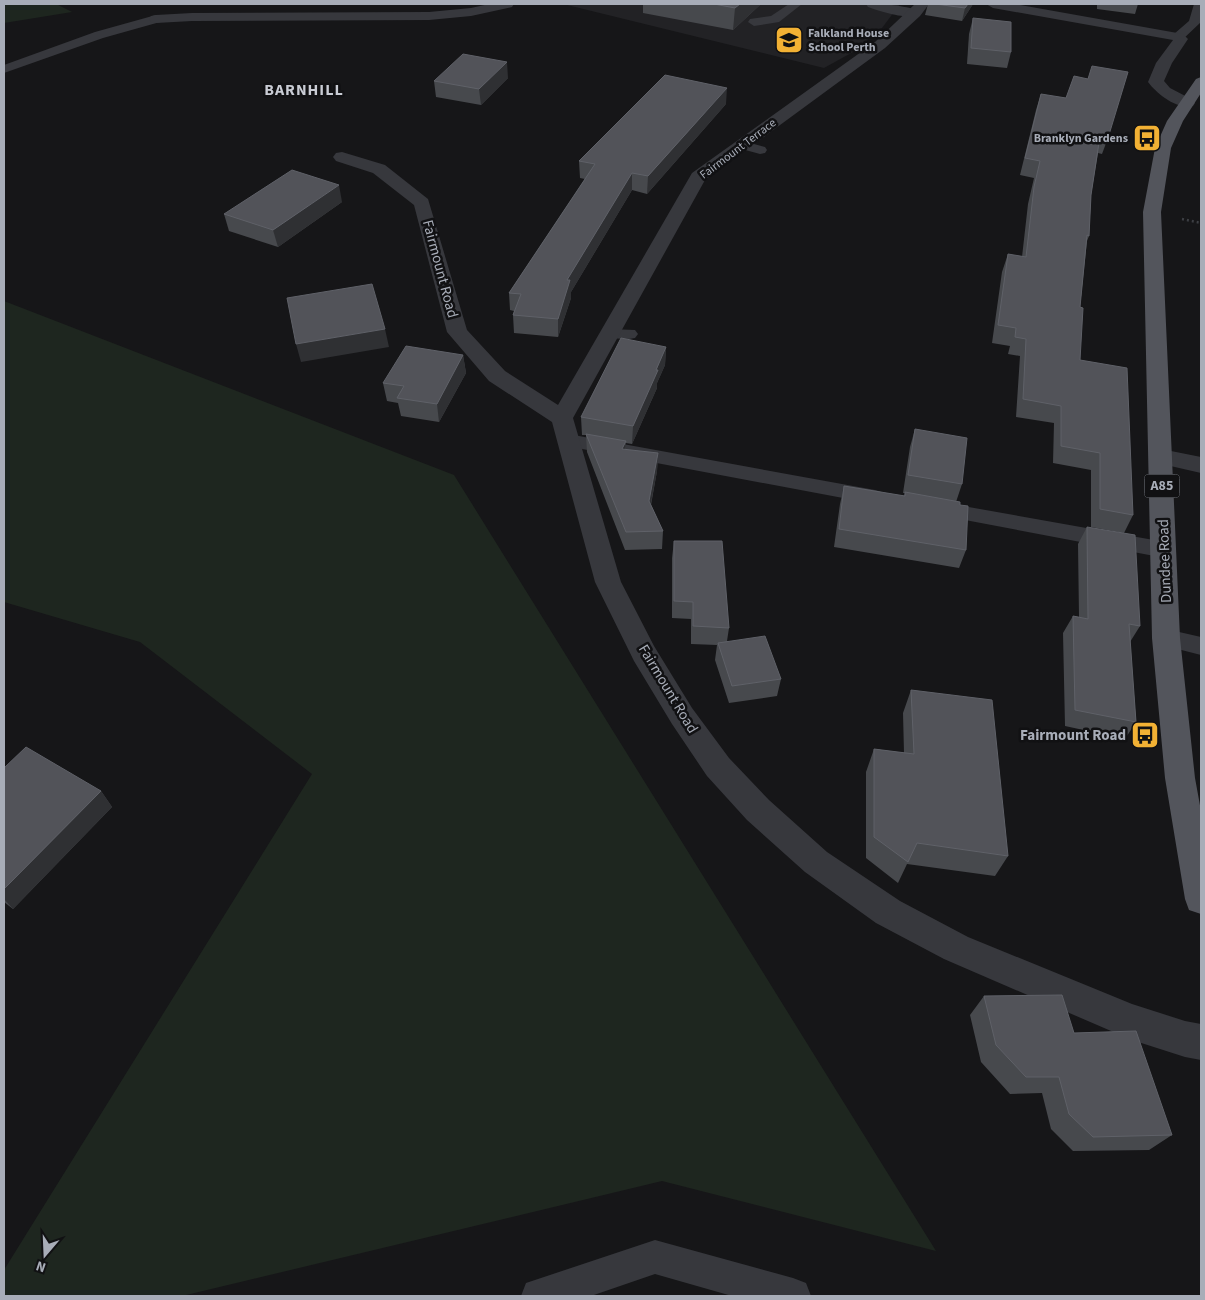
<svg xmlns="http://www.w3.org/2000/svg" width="1205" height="1300" viewBox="0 0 1205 1300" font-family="'Source Sans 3',sans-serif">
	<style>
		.built { fill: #222225 }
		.green { fill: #1e261f }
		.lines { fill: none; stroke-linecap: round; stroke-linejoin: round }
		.path { stroke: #3d3f44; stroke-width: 2.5; stroke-dasharray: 2 3; stroke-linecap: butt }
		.service { fill: #37383d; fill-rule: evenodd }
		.minor { fill: #37383d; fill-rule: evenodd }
		.primary { fill: #53555c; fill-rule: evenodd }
		.wall { fill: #47494d }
		.shaded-wall { fill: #2f3033 }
		.building { fill: #525359; stroke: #5f6168 }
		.labels { text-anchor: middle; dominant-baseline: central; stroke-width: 5; stroke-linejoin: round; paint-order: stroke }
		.far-poi-label { font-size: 12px; font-weight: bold; fill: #a8adb8; stroke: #111113; text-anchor: start }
		.far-street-label { font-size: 12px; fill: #a8adb8; stroke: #111113 }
		.shield { fill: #111113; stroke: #7b7e86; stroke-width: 1 }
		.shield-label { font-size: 14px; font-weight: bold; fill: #a8adb8 }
		.street-label { font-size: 15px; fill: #a8adb8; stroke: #111113 }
		.poi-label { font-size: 15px; font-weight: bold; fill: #a8adb8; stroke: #111113; text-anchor: end }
		.far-district-label { font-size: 16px; font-weight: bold; letter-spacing: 1px; fill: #c9ccd4; stroke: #111113 }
	</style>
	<rect width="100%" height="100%" fill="#161618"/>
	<path class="built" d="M563,4h337l-18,24 -29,24 -29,16z"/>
	<g class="green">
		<path d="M4,4h52l16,8 -68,11z"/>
		<path d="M4,301l450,174 482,776 -274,-70 -480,115h-178v-26l308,-496 -172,-132 -136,-40z"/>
	</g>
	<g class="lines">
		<path class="path" d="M1182,219l19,4"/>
		<g class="service">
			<path d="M789,4h13l-23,18 -25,4 -6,-4 2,-3 21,-3z"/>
			<path d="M866,4c10,-1 49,2 55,9 -9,9 -42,-2 -53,-6z"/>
			<path d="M1194,4h7v18l-19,18h-8l-2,-3 2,-3 15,-13z"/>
			<path d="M156,15l4,1 2,3 -2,3 -57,16 -99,35v-8l91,-33z"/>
			<path d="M743,141l22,6 2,3 -2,3 -5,1 -22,-6 -2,-3 2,-3z"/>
			<path d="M610,329l25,1 3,4 -3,4 -6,1 -25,-1 -3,-4 3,-4z"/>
			<path d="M568,434l307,56 7,2 3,5 -3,5 -7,2 -314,-59 -3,-5 3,-5z"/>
			<path d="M935,501l230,41 8,2 3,6 -3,6 -8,2 -237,-45 -4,-5 4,-5z"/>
			<path d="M1166,629l35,8v18l-43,-11 -4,-6 4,-6z"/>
			<path d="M655,1240l138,38 13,5 5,13h-79l-77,-22 -64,22h-70l5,-13z"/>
		</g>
		<g class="minor">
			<path d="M489,4h25l-2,3 -41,9 -42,4 -237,1 -36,2 -5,-1 -2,-3 2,-3 5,-1 36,-2 237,-1 42,-4z"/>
			<path d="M915,4h14l-9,12 -35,32 -180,132 -132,238 48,164 33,64 38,62 37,50 40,42 58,52 73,49 68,36 164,67 53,17 16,3v36l-16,-3 -53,-17 -188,-81 -68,-36 -71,-51 -58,-52 -40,-44 -35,-52 -38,-63 -39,-79 -43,-160 -63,-41 -42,-49 -33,-127 -41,-32 -37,-12 -3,-4 3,-4 6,-1 43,13 43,34 39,131 38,41 53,34 134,-232 183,-131z"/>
			<path d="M986,4h29l168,30 5,5 -16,24 -8,18 6,7 23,12 2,3 -2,3c-16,4 -36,-12 -45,-24l8,-19 17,-23 -180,-32z"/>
			<path d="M1161,449l40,8v16l-48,-11 -4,-5 4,-5z"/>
		</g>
		<path class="primary" d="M1201,77v16l-18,28 -12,27 -10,64 19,426 15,140 6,33v103l-12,-4 -4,-11 -20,-121 -13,-140 -9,-426 12,-64 12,-27 29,-42z"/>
	</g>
	<g class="wall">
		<path d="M643,4h118l-28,26 -90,-17z"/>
		<path d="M928,4h45l-11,17 -37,-6z"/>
		<path d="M1097,4h41l-3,10 -38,-5z"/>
		<path d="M973,18l38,34 -4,16 -40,-4 2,-30z"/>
		<path d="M508,78l-27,27 -45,-8 -2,-16z"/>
		<path d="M1041,94l67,44 -6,16 -4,-1 -7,42 -2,41 -2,5 -7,66v53l53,155 -9,18 -33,-6v-57l-38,-7 1,-40 -38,-6 4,-61 -12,-2 2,-8 -18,-3 10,-71 6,-18 14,3 6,-53 6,-26 -14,-3 16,-65z"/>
		<path d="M726,104l-79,90 -15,-4 -61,102v6l-13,39 -44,-4 -1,-18 1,-4 -4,-1 -1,-17 76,-114 -5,-1 -1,-17z"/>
		<path d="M342,202l-64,45 -49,-16 -5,-17z"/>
		<path d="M666,347l-1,18 -8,18v5l-25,56 -6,-1v7l32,3 -1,18 -6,34 12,26 -1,18 -37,1 -38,-98 -1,-17h-4l-1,-18z"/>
		<path d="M463,355l3,18 -27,49 -38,-6 -3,-13 -11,-2 -4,-18z"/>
		<path d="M915,429l47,55 -6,18 4,3 6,45 -7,18 -125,-21 6,-43 4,-18 60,10 1,-3h-2l7,-46z"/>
		<path d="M1087,527l53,99 -10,16 6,80 -11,17 -60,-13 -2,-93 10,-17 6,1 -1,-73z"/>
		<path d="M674,541l55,87 -2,13 54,38 -4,17 -48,7 -14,-43 2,-15 -26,-1v-25l-19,-1v-60z"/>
		<path d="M911,690l97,166 -13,20 -88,-12 -9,19 -32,-25v-86l8,-23 30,4 -1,-40z"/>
		<path d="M4,768l97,23 11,16 -99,102 -9,-7z"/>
		<path d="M984,996l90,37 98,102 -23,15 -76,1 -22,-22 -9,-36 -32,1 -29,-32 -11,-47z"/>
	</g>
	<g class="shaded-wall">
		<path d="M740,4h21l-28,26 2,-22z"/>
		<path d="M968,4h5l-11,17 3,-13z"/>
		<path d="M507,62l1,16 -27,27 -2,-16z"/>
		<path d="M727,88l-1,16 -79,90 1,-18z"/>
		<path d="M632,173v17l-61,102v6l-13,39v-18l9,-39z"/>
		<path d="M339,185l3,17 -64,45 -5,-17z"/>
		<path d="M385,329l4,18 -88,15 -5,-18z"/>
		<path d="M666,347l-1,18 -8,18v5l-25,56 1,-18z"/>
		<path d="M463,355l3,18 -27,49 -2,-18z"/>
		<path d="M626,441l-1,18 -3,-10z"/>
		<path d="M658,453l-1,18 -9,48 1,-18z"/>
		<path d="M101,791l11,16 -99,102 -9,-10v-10z"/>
	</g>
	<g class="building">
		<path d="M714,4h26l-5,4z"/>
		<path d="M935,4h33l-3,4z"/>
		<path d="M973,18l38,4v30l-40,-4z"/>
		<path d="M463,54l44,8 -28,27 -45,-8z"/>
		<path d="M1092,66l36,6 -20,66 -8,-2 -9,59 -2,41 -2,-1 -7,72 3,1 -3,52 47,8 6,147 -33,-6v-56l-39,-7v-40l-38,-7 3,-60 -11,-2 1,-9 -18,-3 10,-71 18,3 8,-70 6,-26 -15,-3 16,-64 25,4 8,-22 14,3z"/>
		<path d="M665,75l62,13 -79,88 -16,-3 -65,107h3l-12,39 -45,-4 8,-21 -12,-1 86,-129 -16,-3z"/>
		<path d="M292,170l47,15 -66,45 -49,-16z"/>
		<path d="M372,284l13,45 -89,15 -9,-46z"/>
		<path d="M621,338l45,9 -10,23h2l-25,56 -52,-9z"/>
		<path d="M406,346l57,9 -26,49 -40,-6 7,-12 -21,-3z"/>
		<path d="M915,429l52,9 -5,46 -54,-9z"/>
		<path d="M586,434l40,7 -4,8 36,4 -9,48 14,30 -37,1z"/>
		<path d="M844,486l61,10v-4l55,10v3l8,1 -2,44 -127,-21z"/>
		<path d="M1087,527l48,8 5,91 -11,-2 7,98 -61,-12 -2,-94 15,3z"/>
		<path d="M674,541h48l7,87 -36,-2v-24l-19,-1z"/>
		<path d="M765,636l16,43 -49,7 -14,-43z"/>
		<path d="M911,690l81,10 16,156 -91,-13 -9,19 -34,-25v-88l40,5z"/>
		<path d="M26,747l75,44 -97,98v-121z"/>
		<path d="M1062,995l12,38 62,-2 36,104 -79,2 -24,-23 -10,-37h-33l-30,-32 -12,-49z"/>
	</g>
	<defs>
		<g id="school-square" transform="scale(1.4375)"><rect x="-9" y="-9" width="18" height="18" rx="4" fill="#f2b134" stroke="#111113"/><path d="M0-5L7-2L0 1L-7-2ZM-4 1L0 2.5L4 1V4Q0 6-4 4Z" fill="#111"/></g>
		<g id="bus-square" transform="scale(1.4375)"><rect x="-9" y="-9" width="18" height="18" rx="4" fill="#f2b134" stroke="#111113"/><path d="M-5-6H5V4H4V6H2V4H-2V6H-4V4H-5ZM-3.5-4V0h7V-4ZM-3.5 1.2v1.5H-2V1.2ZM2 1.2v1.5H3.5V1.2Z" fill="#111"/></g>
	</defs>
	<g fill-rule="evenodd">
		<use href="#school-square" x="789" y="40"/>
		<use href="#bus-square" x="1147" y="138"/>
		<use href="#bus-square" x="1145" y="735"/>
	</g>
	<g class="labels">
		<g class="far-poi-label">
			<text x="808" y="33">Falkland House<tspan x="808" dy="14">School Perth</tspan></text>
			<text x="1128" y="138" text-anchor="end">Branklyn Gardens</text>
		</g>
		<g class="far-street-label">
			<text transform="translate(738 149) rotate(-37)">Fairmount Terrace</text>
		</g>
		<rect class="shield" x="1144.5" y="474.5" width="35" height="23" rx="4"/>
		<g class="shield-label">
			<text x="1162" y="486">A85</text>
		</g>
		<g class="street-label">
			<text transform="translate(440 269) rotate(75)">Fairmount Road</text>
			<text transform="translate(1165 561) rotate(-92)">Dundee Road</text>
			<text transform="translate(668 689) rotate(59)">Fairmount Road</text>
		</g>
		<g class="poi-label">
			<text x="1126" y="735">Fairmount Road</text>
		</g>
		<g class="far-district-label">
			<text x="304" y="90">BARNHILL</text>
		</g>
	</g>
	<rect width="1205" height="1300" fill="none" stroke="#a8adb8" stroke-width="10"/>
	<g transform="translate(45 1255) rotate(199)" stroke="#111113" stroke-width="4" paint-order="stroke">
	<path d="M0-4L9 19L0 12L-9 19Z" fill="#a8adb8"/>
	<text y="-8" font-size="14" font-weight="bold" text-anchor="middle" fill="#a8adb8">N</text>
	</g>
</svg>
